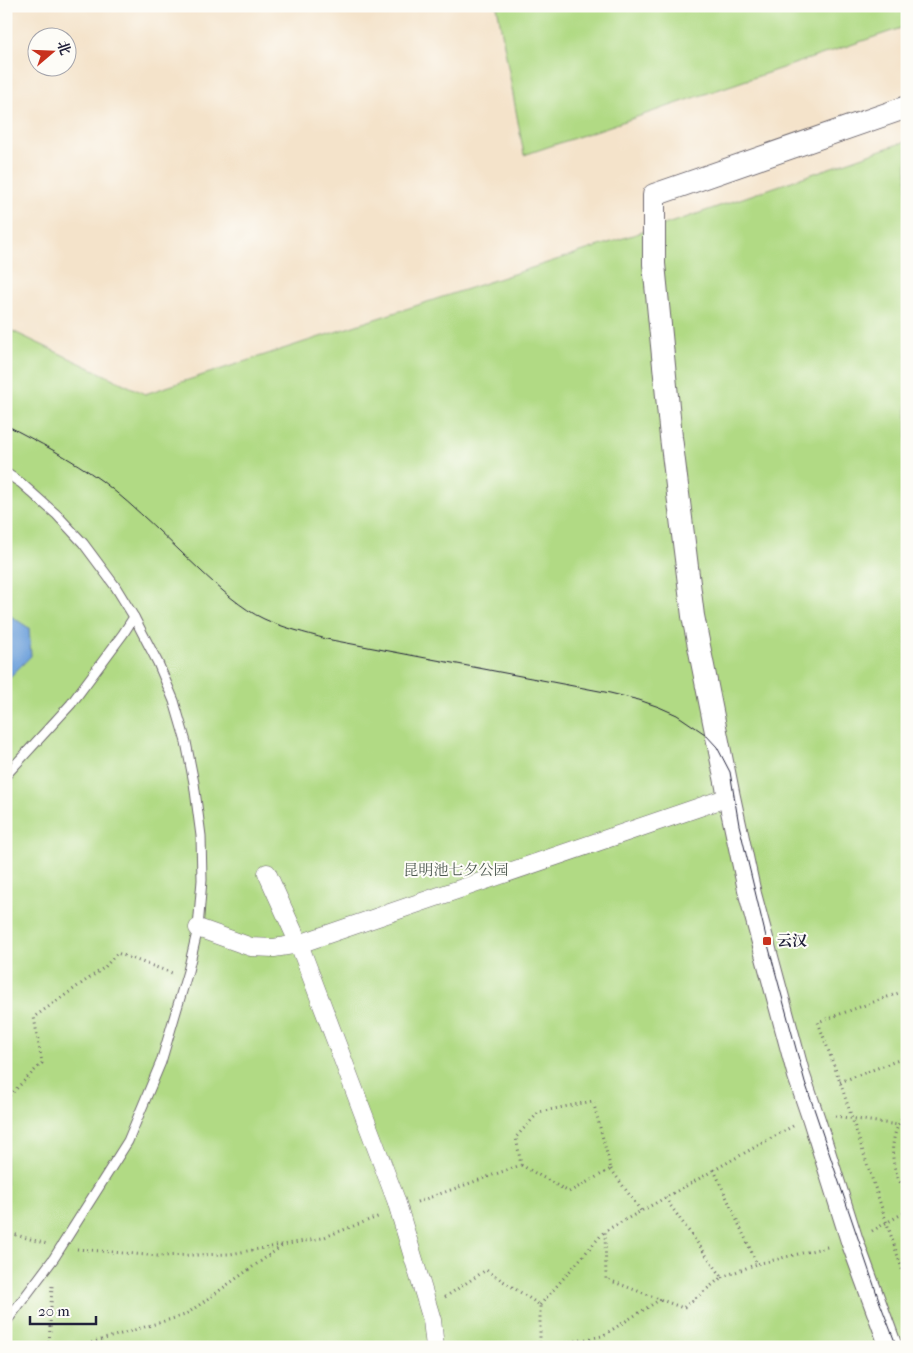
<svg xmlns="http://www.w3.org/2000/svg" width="913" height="1353" viewBox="0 0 913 1353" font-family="'IM FELL French Canon','Noto Serif SC',serif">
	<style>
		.green { fill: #b1da84; stroke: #6a7e60 }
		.water { fill: #6fa2db; stroke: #48628b }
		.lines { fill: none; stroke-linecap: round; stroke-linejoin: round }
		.service-casing { stroke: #6c666d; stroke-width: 11 }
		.minor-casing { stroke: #6c666d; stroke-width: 19 }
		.tertiary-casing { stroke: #6c666d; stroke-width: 24 }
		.path { stroke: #6c666d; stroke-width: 3; stroke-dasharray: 1 4; stroke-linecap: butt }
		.service { stroke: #fff; stroke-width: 9 }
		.minor { stroke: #fff; stroke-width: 18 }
		.tertiary { stroke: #fff; stroke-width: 22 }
		.tram { stroke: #22223b; stroke-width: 1 }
		.poi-dot { fill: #c8321e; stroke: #fdfcf7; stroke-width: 2 }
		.labels { text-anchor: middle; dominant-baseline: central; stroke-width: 4; stroke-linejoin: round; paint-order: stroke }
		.park-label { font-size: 15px; fill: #4d5951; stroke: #fdfcf7 }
		.poi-label { font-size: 15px; font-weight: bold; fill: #22223b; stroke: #fdfcf7; text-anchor: start }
	</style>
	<rect width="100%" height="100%" fill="#fdfcf7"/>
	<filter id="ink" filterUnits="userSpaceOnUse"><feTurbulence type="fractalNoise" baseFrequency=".02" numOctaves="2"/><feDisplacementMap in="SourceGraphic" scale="10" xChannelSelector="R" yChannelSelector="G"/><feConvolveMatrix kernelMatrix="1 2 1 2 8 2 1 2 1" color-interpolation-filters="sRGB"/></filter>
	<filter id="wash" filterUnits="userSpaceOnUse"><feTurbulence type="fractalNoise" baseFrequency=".0096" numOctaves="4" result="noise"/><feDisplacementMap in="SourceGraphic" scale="20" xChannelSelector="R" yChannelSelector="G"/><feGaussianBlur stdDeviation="1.12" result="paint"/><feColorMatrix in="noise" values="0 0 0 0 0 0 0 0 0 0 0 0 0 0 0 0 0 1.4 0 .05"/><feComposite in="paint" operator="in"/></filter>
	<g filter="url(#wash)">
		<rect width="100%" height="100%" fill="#f4e3ca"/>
		<g class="green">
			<path d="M497,6h410v20l-383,129z"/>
			<path d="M907,141v1206h-901v-1019l139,66 543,-177z"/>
		</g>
		<path class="water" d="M6,613l23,15 2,28 -25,25z"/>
	</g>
	<g filter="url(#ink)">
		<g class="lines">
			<g class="service-casing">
				<g id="service">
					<path d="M6,473l15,10 36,32 26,28 32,43 19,31 24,46 16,38 12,41 8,41 7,53 1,44 -4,48 -10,43 -27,91 -33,79 -74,117 -48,64"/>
					<path d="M6,775l65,-71 52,-70 11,-17"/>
				</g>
			</g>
			<g class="minor-casing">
				<g id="minor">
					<path d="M267,873l32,71 97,256 36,120 3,27"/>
					<path d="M198,928l53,19 23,1 25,-4 430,-147"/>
				</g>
			</g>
			<g class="tertiary-casing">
				<path id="tertiary" d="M891,1347l-39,-106 -38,-121 -15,-44 -49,-182 -21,-97 -36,-181 -22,-179 -17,-173v-69l253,-88"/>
			</g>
			<g class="path">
				<path d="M907,990l-89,32 22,60 67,202"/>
				<path d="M840,1082l67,-25"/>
				<path d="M6,1099l36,-36 -8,-46 71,-50 12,-14 55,20"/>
				<path d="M907,1111c-15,18 -18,43 -10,64 2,6 6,12 10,17"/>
				<path d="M835,1116l63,9"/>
				<path d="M793,1126l-79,44 43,94 74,-18"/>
				<path d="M611,1169l30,42"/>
				<path d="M665,1198l57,79 -39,31 -77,-29 -1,-48c36,-20 73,-40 109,-61"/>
				<path d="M417,1202l104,-37 -5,-28 23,-25 54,-11 18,68 -42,23 -48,-27"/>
				<path d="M872,1231l35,-20"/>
				<path d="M6,1232l41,12"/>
				<path d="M77,1249l81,7 72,-2 92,-16 58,-22"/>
				<path d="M722,1277l35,-13"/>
				<path d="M445,1297l41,-27 54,35v42"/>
				<path d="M540,1305l64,-73"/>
				<path d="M49,1347l3,-61"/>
				<path d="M77,1347l108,-32 97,-69"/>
				<path d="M546,1347l56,-11 59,-37"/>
			</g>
			<use href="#service" class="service"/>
			<use href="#minor" class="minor"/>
			<use href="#tertiary" class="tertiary"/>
			<path class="tram" d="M6,425c32,17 66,34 96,56 35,27 67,60 99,90 18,17 41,38 63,48 20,9 42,14 62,20l284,54 29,7 20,7 18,8 28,19 12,13 13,25 9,53 28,116 38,141 75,221 17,44"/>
		</g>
	</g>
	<rect class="poi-dot" x="762" y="936" width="10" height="10" rx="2.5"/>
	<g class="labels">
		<g class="park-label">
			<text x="456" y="870">昆明池七夕公园</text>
		</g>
		<g class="poi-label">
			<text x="777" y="941">云汉</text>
		</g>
	</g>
	<rect width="913" height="1353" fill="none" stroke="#fdfcf7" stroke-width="25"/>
	<g transform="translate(52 52) rotate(71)"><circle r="24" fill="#fdfcf7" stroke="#a5a5ac"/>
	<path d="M0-4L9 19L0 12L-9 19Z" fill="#c8321e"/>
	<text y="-8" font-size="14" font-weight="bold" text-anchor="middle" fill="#22223b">北</text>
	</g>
	<path d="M30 1316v8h66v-8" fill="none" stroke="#22223b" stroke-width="2.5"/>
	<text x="38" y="1316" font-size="15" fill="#22223b" stroke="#fdfcf7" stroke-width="4" paint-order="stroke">20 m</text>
</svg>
